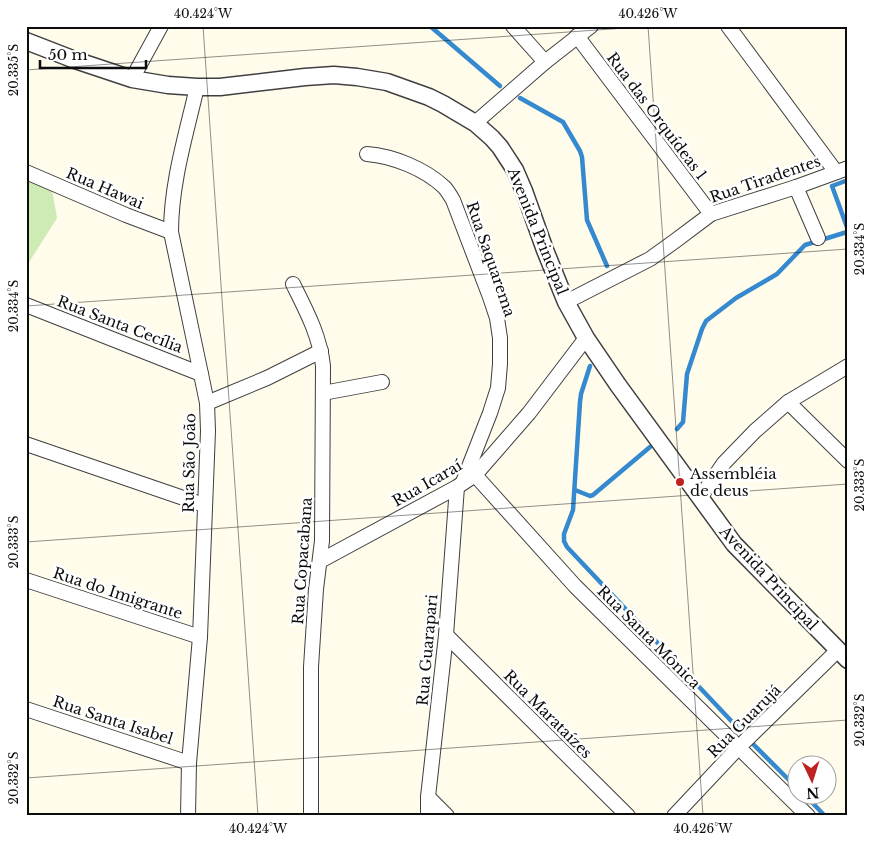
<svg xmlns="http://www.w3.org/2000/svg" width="874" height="842" viewBox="0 0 874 842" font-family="'Libre Baskerville',serif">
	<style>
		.green { fill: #ceeab5 }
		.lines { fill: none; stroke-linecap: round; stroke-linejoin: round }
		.stream { stroke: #358acf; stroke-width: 4.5 }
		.minor-casing { stroke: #3f3f3f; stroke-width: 16 }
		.tertiary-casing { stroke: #3f3f3f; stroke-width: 19 }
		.minor { stroke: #fff; stroke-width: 14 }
		.tertiary { stroke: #fff; stroke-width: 16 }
		.ticks { fill: none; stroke: #0c0c0c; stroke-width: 1; stroke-opacity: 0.45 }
		.poi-dot { fill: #be2322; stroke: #fff; stroke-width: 2 }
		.labels { text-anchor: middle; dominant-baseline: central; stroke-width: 5; stroke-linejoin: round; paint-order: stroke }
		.street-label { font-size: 15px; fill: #0c0c0c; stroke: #fff }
		.poi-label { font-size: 15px; fill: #0c0c0c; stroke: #fff; text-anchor: start }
		.neatline { fill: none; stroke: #0c0c0c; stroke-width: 2 }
		.ticks-label { font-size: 12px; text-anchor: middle; fill: #0c0c0c }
	</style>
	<rect width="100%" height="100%" fill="#fffcec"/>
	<path class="green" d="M26,180l26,10 5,28 -31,49z"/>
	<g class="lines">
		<g class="stream">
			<path d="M430,26l70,60"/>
			<path d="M520,98l43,24 17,29 2,6 5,63 20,46"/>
			<path d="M590,366l-9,28 -1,8 -7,108 -9,24v7l3,6 170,180"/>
			<path d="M677,429l6,-7 4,-48 15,-45 4,-8 30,-23 41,-24 28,-29 42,-13 1,-2 -16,-44 16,-6"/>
			<path d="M575,490l15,6 3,-1 57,-48"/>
			<path d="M752,743l44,44"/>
			<path d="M804,794l21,22"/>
		</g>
		<g class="minor-casing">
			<g id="minor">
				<path d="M513,26l32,36"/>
				<path d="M728,26l108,146"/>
				<path d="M577,36l134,178"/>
				<path d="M132,79l29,-53"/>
				<path d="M475,123l70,-61 46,-36"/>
				<path d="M367,154c26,2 58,15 77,33 3,3 6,8 9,13l37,97 7,21 3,20v26l-2,24 -8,25 -27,69"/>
				<path d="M26,172l100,43 45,17"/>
				<path d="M796,187l22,51"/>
				<path d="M293,284c13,26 27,52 30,82l-1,175 -6,48 -5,78v149"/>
				<path d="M566,302l84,-43 25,-18 36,-27 85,-27 52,-19"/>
				<path d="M26,305l175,69"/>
				<path d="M323,393l59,-11"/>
				<path d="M788,402l60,59"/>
				<path d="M207,403l60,-25 54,-27"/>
				<path d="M26,444l178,61"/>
				<path d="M475,475l100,111 233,230"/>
				<path d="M700,498l24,-35 31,-32 33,-29 60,-36"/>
				<path d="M320,561l137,-74 18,-12 54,-62 57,-75"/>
				<path d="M26,580l174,57"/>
				<path d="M446,635l182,181"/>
				<path d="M26,709l163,54"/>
				<path d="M428,797l19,19"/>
				<path d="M188,816l1,-53 11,-126 8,-206 -1,-28 -6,-29 -30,-142c0,-49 15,-97 26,-145"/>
				<path d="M428,816v-19l18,-162 11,-148"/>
				<path d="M674,816l64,-68 100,-98"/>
			</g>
		</g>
		<g class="tertiary-casing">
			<path id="tertiary" d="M26,41l49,19 57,19 36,6 29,2h23l85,-10 29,-2 23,2 30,5 42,15 14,7 32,19 17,15 8,9 15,23 9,21 21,59 21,52 20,36 32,47 116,159 114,116"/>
		</g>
		<use href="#minor" class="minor"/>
		<use href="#tertiary" class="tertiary"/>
	</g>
	<path class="ticks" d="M203,26l55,790M648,26l55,790M26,70l628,-44M26,306l822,-57M26,542l822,-58M26,778l822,-58"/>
	<circle class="poi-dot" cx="680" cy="482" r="5"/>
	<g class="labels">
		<g class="street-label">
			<text transform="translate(657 116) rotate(53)">Rua das Orquídeas 1</text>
			<text transform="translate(765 179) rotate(-19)">Rua Tiradentes</text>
			<text transform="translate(105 188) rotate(23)">Rua Hawai</text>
			<text transform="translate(538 231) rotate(68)">Avenida Principal</text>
			<text transform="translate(491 259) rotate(71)">Rua Saquarema</text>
			<text transform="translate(120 324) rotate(21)">Rua Santa Cecília</text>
			<text transform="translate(189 463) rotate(-89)">Rua São João</text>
			<text transform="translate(427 483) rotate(-30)">Rua Icaraí</text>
			<text transform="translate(302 561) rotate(-86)">Rua Copacabana</text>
			<text transform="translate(769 578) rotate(47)">Avenida Principal</text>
			<text transform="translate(118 593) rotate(18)">Rua do Imigrante</text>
			<text transform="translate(649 637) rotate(45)">Rua Santa Mônica</text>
			<text transform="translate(427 650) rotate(-85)">Rua Guarapari</text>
			<text transform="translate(548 714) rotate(45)">Rua Marataízes</text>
			<text transform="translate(113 720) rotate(18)">Rua Santa Isabel</text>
			<text transform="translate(744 721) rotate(-45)">Rua Guarujá</text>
		</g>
		<g class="poi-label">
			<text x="690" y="473">Assembléia<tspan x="690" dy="17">de deus</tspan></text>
		</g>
	</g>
	<rect width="874" height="842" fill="none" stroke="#ffffff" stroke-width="55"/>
	<g transform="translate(812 780) rotate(176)"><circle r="24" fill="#ffffff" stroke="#9e9e9e"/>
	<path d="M0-4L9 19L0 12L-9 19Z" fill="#be2322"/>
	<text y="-8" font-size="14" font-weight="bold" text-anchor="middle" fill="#0c0c0c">N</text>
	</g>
	<path d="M40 60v8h106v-8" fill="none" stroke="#0c0c0c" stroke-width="2.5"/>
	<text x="48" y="60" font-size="15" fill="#0c0c0c" stroke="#ffffff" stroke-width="4" paint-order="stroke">50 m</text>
	<rect x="28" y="28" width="818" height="786" class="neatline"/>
	<g class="ticks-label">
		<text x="203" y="18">40.424°W</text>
		<text x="648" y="18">40.426°W</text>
		<text transform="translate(14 70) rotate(-90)" y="4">20.335°S</text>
		<text transform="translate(860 249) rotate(-90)" y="4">20.334°S</text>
		<text transform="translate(14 306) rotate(-90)" y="4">20.334°S</text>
		<text transform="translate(860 485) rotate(-90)" y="4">20.333°S</text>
		<text transform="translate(14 542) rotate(-90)" y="4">20.333°S</text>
		<text transform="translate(860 720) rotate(-90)" y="4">20.332°S</text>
		<text transform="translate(14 778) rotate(-90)" y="4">20.332°S</text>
		<text x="258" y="833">40.424°W</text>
		<text x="703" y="833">40.426°W</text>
	</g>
</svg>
